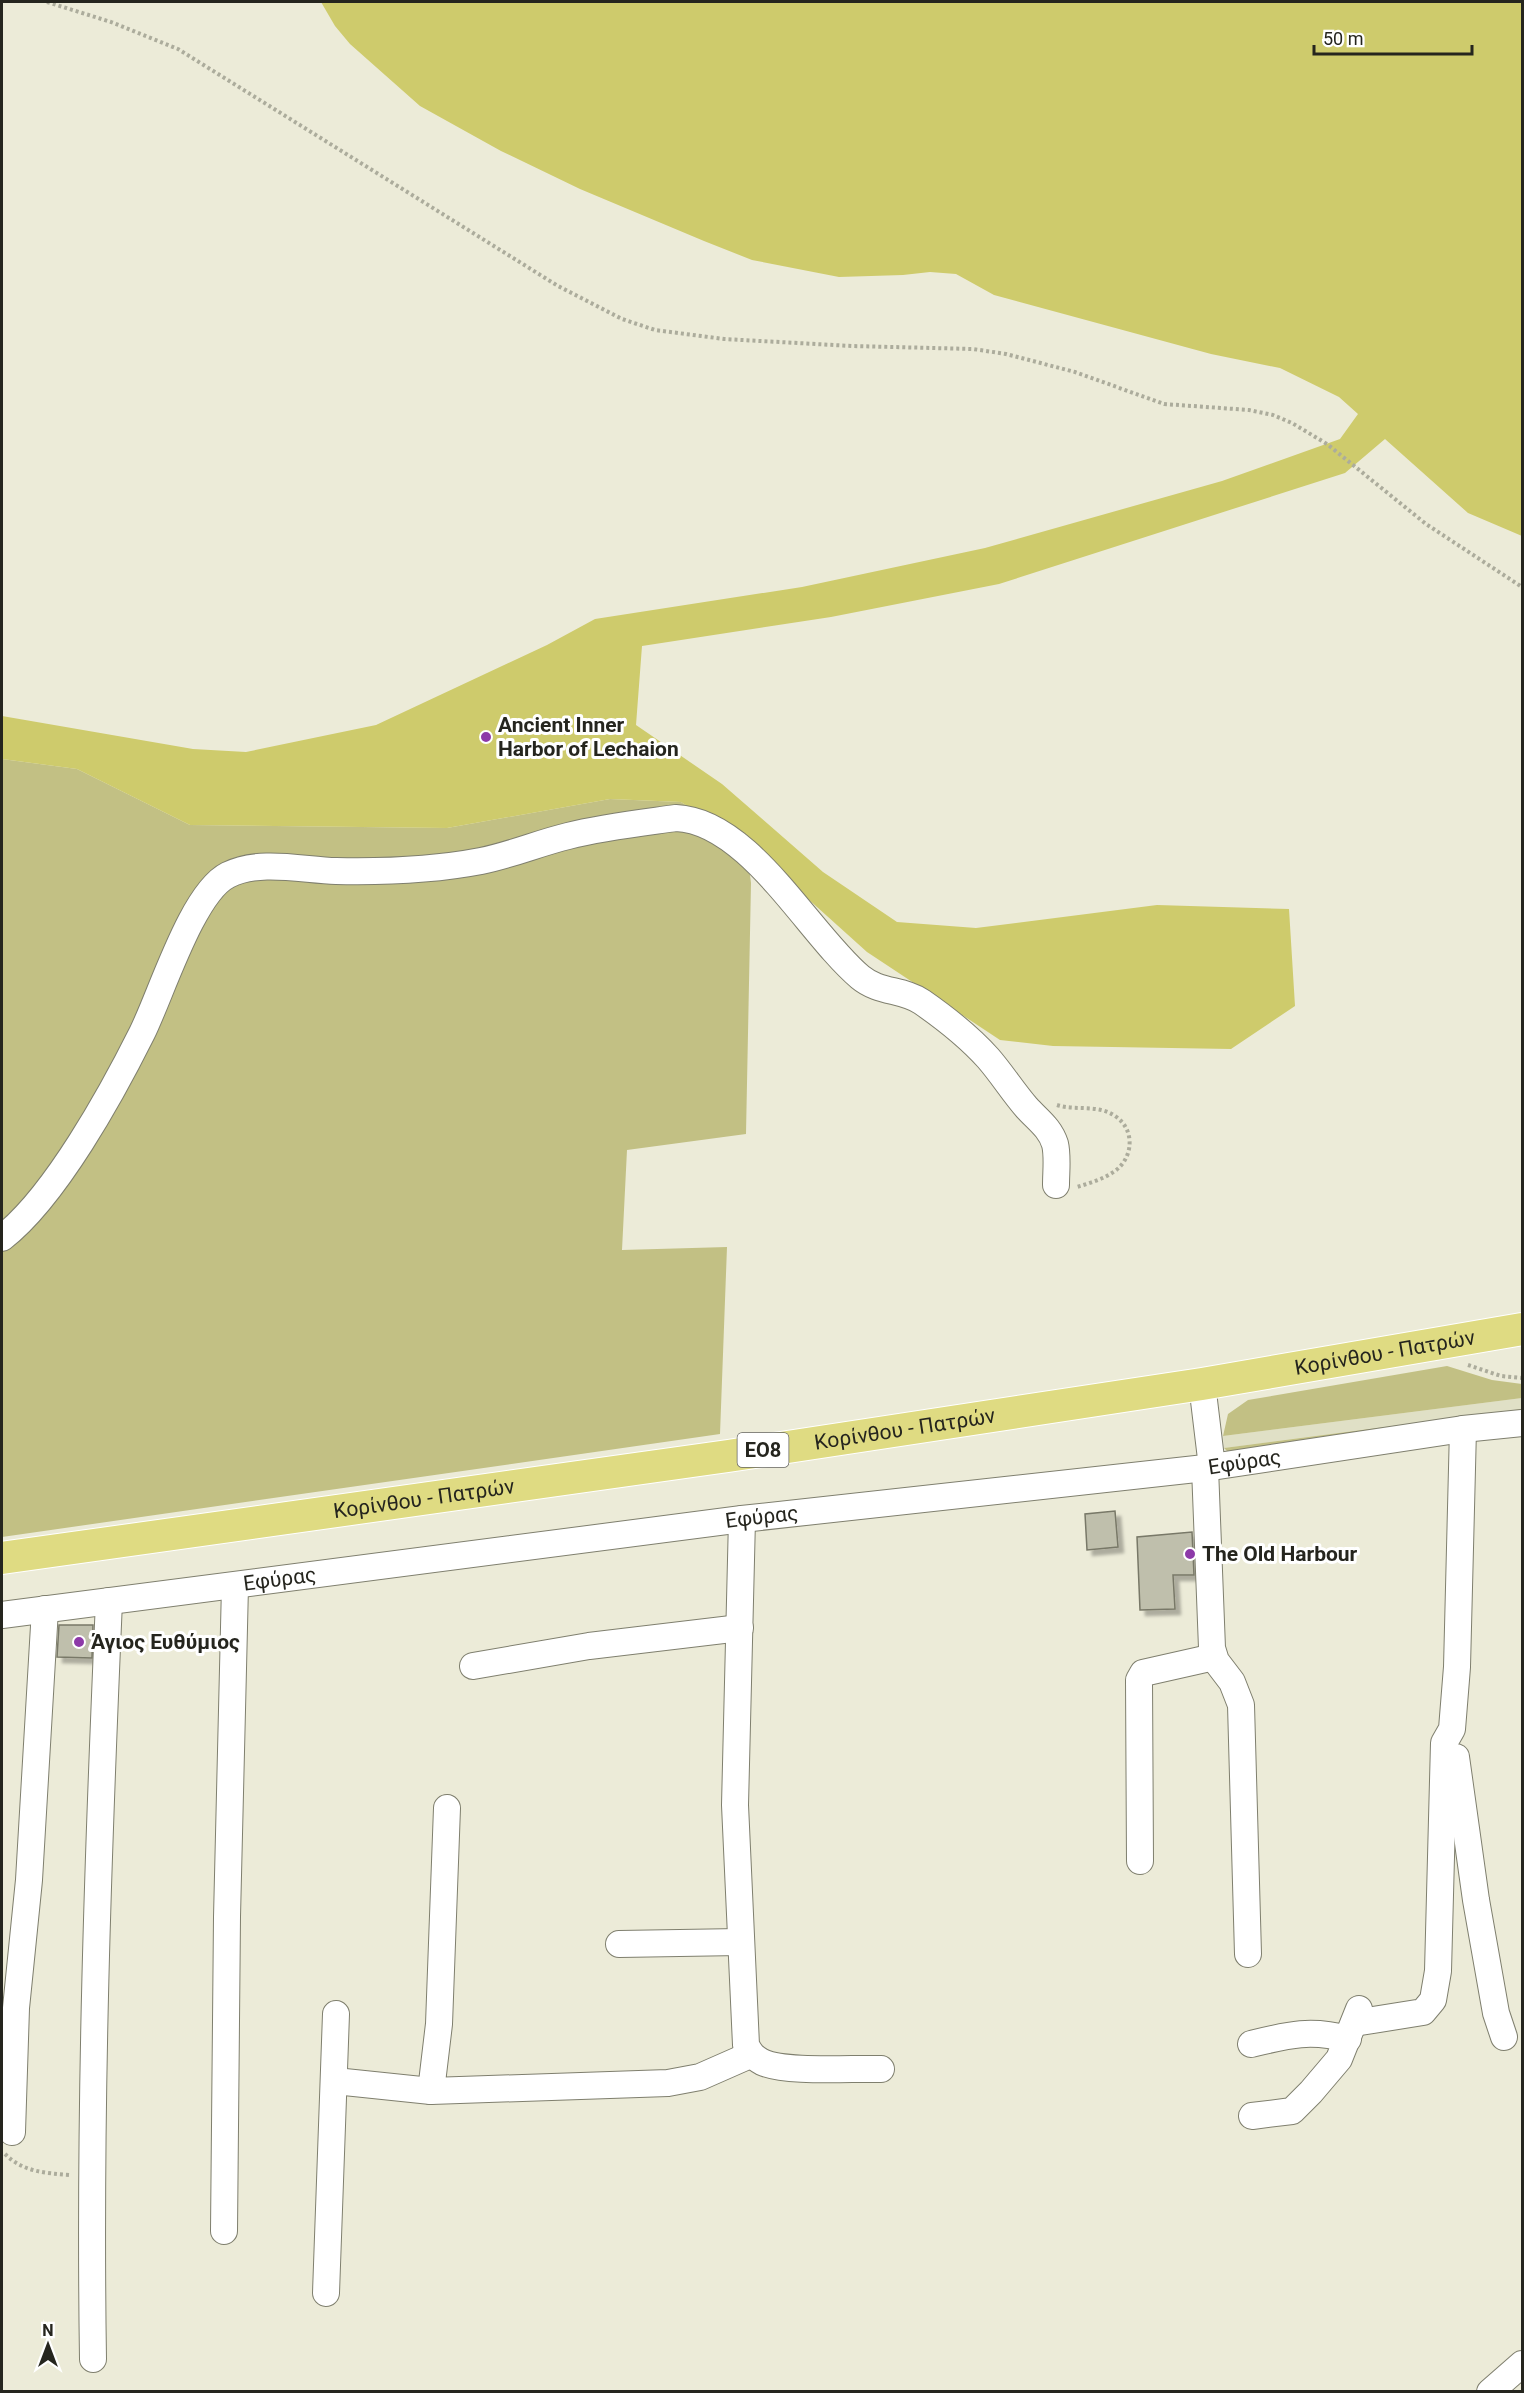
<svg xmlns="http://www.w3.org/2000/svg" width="1524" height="2393" viewBox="0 0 1524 2393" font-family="Roboto,sans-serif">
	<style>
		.built { fill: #e0e0c6 }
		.green { fill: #c2c084 }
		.water { fill: #cecb6c }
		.building { fill: #bfbfac; stroke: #787867; stroke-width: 1.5; filter: url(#shadow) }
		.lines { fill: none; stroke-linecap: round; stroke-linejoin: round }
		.minor-casing { stroke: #7f7f6e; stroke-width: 28 }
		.major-casing { stroke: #fff; stroke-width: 34 }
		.path { stroke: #acac9c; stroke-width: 4; stroke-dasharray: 3 3; stroke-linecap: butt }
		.minor { stroke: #fff; stroke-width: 26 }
		.major { stroke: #dfdb82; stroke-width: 32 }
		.poi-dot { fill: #8d39a8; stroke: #fff; stroke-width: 2 }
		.labels { text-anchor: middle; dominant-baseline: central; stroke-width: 6; stroke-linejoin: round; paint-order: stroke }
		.shield { fill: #fff; stroke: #666662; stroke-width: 1.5 }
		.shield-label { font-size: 20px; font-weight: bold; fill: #25251e }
		.poi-label { font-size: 21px; font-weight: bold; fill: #25251e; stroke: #fff; text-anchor: start }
		.street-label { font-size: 21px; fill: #25251e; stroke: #fff }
	</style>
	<defs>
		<filter id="shadow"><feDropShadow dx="5.5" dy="5.5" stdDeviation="1.5" flood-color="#0004"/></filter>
	</defs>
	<rect width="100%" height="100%" fill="#ecebd8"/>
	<path class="built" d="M1522,1398v11l-298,39 -1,-12z"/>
	<g class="green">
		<path d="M2,759l75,10 113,56 257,3 163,-29 71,3 65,41 5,40 -5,251 -119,16 -5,100 105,-3 -7,187 -718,103z"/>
		<path d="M1447,1366l45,14 30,4v14l-299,38 5,-22 20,-14z"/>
		<path d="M1522,1409v6l-291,40 -7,-7z"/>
	</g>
	<path class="water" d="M321,2h1201v534l-54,-23 -83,-74 -40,34 -346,111 -168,33 -189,29 -6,79 86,59 101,88 74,50 79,6 181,-23 132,4 6,97 -64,43 -178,-3 -53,-6 -133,-88 -121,-109 -65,-41 -71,-3 -163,29 -257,-3 -113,-56 -75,-10v-43l191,33 53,3 130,-27 171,-80 48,-26 207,-32 183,-39 237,-67 118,-42 18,-25 -19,-17 -59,-29 -69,-14 -217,-59 -38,-21 -26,-2 -27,3 -64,2 -87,-17 -48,-19 -124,-52 -79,-38 -81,-45 -70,-62 -15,-18z"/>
	<g class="building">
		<path d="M1115,1511l3,36 -31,3 -2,-36z"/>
		<path d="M1192,1532l2,43h-21l2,34 -35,1 -3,-73z"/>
		<path d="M59,1625h34l-1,33 -35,-1z"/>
	</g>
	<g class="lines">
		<g class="minor-casing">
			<g id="minor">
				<path d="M2,1238c53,-41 110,-145 140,-205 19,-38 50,-140 86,-158 32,-16 74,-5 108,-4 47,1 98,-1 145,-10 30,-6 58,-18 87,-25 35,-9 72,-13 108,-18 73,3 132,115 184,159 19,16 43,12 62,25 23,16 48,36 66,56 14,16 25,34 39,50 11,12 23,20 28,36 3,12 1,28 1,41"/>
				<path d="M1202,1384l10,83"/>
				<path d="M1205,1468l7,180 4,13 16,21 9,23 7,249"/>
				<path d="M742,1519l-7,286 11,240c4,8 7,12 16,17 23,11 90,6 119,7"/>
				<path id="s1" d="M2,1615l740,-96 463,-51 258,-39 59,-6"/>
				<path d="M473,1666l116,-20 151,-18"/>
				<path d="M1456,1757l20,143 20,113 8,24"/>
				<path d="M447,1808l-8,216 -8,67 237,-8 32,-6 50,-22"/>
				<path d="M1140,1861l-1,-181 4,-7 71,-16"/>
				<path d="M619,1944l121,-2"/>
				<path d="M1354,2023l69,-11 10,-12 5,-29 6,-228 8,-14 5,-62 6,-238"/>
				<path d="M1251,2044c37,-9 59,-15 97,-5"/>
				<path d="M335,2081l96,10"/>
				<path d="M1252,2116l40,-5 19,-19 28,-33 20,-50"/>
				<path d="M12,2132l4,-124 13,-128 16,-271"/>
				<path d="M224,2231l3,-314 8,-331"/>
				<path d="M326,2293l10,-279"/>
				<path d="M93,2359c-4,-252 5,-506 16,-758"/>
				<path d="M1490,2392l32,-28"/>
			</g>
		</g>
		<g class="major-casing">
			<g id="major">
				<path id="s2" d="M2,1558l726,-102 474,-72 320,-55"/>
			</g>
		</g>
		<g class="path">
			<path d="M47,2l64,20 67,27 380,237 64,33 33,11 69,9 128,7 121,3 33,5 69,18 89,32 85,6 24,5 19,8 35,21 99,80 96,63"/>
			<path d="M1057,1105c19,6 41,-1 58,11 20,13 19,41 0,55 -11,8 -25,12 -38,16"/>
			<path d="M1468,1365l33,11 21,2"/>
			<path d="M5,2154c18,18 40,19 65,21"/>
		</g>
		<use href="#minor" class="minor"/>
		<use href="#major" class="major"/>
	</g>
	<g class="poi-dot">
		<circle cx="486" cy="737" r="6"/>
		<circle cx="1190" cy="1554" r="6"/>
		<circle cx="79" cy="1642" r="6"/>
	</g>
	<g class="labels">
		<rect class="shield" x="737.5" y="1433" width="51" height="34" rx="4.5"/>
		<g class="shield-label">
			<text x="763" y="1450">ΕΟ8</text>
		</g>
		<g class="poi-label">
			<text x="498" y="725">Ancient Inner<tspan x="498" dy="24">Harbor of Lechaion</tspan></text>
			<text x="1202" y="1554">The Old Harbour</text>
			<text x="91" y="1642">Άγιος Ευθύμιος</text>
		</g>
		<g class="street-label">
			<text stroke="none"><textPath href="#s2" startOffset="1398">Κορίνθου - Πατρών</textPath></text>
			<text stroke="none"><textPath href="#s2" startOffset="912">Κορίνθου - Πατρών</textPath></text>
			<text stroke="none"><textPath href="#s1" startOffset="1252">Εφύρας</textPath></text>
			<text stroke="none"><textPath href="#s2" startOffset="426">Κορίνθου - Πατρών</textPath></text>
			<text stroke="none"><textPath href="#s1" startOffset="766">Εφύρας</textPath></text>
			<text stroke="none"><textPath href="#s1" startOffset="280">Εφύρας</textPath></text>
		</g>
	</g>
	<rect width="1524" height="2393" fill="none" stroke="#25251e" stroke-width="6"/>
	<g transform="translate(48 2345)" stroke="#ffffff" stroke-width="4.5" paint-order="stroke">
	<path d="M0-4.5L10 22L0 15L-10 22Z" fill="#25251e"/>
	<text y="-9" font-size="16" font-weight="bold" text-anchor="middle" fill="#25251e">N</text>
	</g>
	<path d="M1314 45v9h158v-9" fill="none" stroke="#25251e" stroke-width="3"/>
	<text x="1323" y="45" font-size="18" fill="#25251e" stroke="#ffffff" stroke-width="4.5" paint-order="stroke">50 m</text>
</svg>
